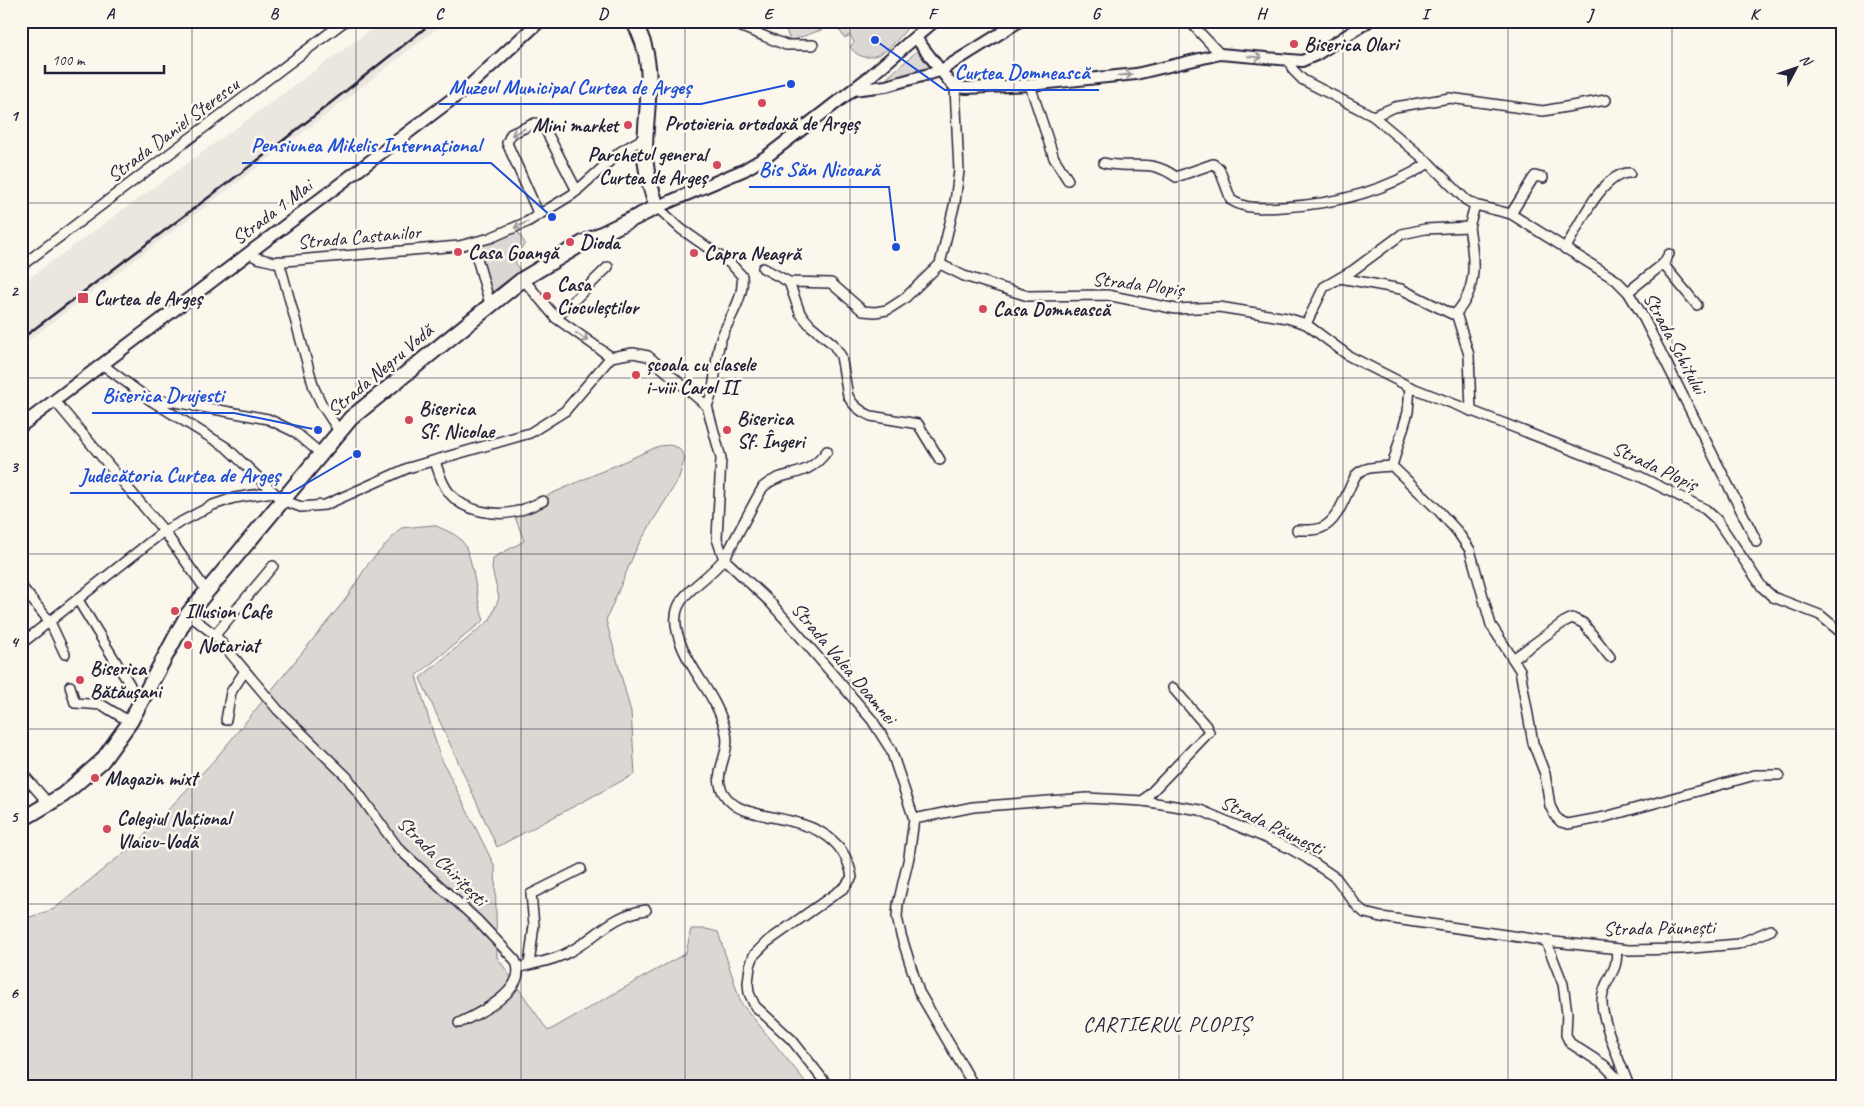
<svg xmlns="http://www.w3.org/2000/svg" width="1864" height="1107" viewBox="0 0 1864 1107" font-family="Caveat,sans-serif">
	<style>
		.built { fill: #ebe7df }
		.green { fill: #dbd8d3; stroke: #7e7d87 }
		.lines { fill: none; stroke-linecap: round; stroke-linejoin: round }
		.minor-casing { stroke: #22223b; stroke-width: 12 }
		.tertiary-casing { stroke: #22223b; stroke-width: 14 }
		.secondary-casing { stroke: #22223b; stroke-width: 15 }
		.primary-casing { stroke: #22223b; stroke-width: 18 }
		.minor { stroke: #fbf7ec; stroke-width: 9 }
		.tertiary { stroke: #fbf7ec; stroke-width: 10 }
		.secondary { stroke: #fbf7ec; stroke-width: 11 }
		.primary { stroke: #fbf7ec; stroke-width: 14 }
		.rail { stroke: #22223b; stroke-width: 2.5 }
		.oneway { stroke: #99979c }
		.grid { fill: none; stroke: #22223b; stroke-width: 1; stroke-opacity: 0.55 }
		.poi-dot { fill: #d1495b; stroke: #fbf7ec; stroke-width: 2 }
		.labels { text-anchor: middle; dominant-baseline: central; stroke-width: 5; stroke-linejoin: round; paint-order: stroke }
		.poi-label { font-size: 20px; font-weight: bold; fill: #22223b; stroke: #fbf7ec; text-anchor: start }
		.street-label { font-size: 20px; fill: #22223b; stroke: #fbf7ec }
		.neighbourhood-label { font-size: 21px; letter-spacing: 1px; fill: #22223b; stroke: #fbf7ec }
		.leader { fill: none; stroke: #1d4ed8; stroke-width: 2 }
		.callout-dot { fill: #1d4ed8; stroke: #fbf7ec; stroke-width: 2 }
		.callout-label { font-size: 21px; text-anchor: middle; font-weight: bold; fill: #1d4ed8; stroke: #fbf7ec; stroke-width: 5; stroke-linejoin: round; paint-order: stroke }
		.neatline { fill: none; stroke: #22223b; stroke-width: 2 }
		.grid-label { font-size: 16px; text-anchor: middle; font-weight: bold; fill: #22223b }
	</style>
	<rect width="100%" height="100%" fill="#fbf7ec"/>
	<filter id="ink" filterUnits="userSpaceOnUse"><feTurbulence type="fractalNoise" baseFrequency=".02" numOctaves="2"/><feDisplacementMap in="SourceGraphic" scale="10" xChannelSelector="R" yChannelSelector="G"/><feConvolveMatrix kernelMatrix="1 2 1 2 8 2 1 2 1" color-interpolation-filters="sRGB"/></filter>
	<g filter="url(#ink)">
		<path class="built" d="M383,21h63l-125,98 -300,227v-62z"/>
		<g class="green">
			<path d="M783,21h120l4,7c-12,17 -39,44 -57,19l4,-5 -4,-7 -5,3 -10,-13 -45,16z"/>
			<path d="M917,51l14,18 -45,13 2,-5z"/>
			<path d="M517,230l8,14 -6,6 4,6 -8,6 5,9 -28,21 -15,-47z"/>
			<path d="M670,445l9,3 6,10 -7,22 -41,67 -31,73 25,92 4,62 -138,73 -77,-169 70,-58 9,-22 -7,-29 1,-11 31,-17 -9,-24 32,-13 -3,-7 115,-51z"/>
			<path d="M434,525c8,4 18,7 25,13 15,12 16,61 25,82l-68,56 24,80 55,111 2,90 51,74 138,-78 5,-24h15l12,3 23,71 68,83h-788v-166l33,-11 87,-70 76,-82 128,-157 23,-36 33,-36z"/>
		</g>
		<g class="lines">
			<g class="minor-casing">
				<g id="minor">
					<path d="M727,21l59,24h27"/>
					<path d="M1189,21l31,33"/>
					<path d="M1289,61l4,9 10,10 70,36 56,47 37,37 9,5 36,9 105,66 12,12 13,21 116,229"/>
					<path d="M1030,85l24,73 14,22"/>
					<path d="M1373,116l22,-9 55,-9 93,13 63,-11"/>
					<path d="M1104,163c28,7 45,-6 72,14l37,-13 6,4 12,32c15,10 35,8 52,7 52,-3 103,-16 146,-44"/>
					<path d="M657,207l24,22 50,35 11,12c3,23 -15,44 -22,66 -6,21 -3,44 -13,64"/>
					<path d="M1511,214l21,-34 3,-4 8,2"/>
					<path d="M539,215l-32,-72 4,-9 24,-11 9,4 33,64"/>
					<path d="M473,244l17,60"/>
					<path d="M1565,249c13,-21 37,-77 65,-76"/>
					<path d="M249,253l8,5 17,4 185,-16 31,-8 37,-16 46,-28 47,-42 26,-15"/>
					<path d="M1669,254l-6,10 34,41"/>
					<path d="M279,261l35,127 8,17 17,26"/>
					<path d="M940,264l24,12 64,20 79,-1 69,14 43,-2 68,11 19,6 43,32 61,31 229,89 66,33 12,11 45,67 11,10 47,18 23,19"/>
					<path d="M21,266l324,-245"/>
					<path d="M763,268l26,14 42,1 32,28 12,1 12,-2 17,-11 36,-35 15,-62 4,-31 -4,-84"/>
					<path d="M1340,278l61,11 51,25 4,-1c23,-25 18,-56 13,-86"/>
					<path d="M523,279l33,39 55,39"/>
					<path d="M789,282l11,31 10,12 23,19 8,12 7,40c5,10 13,16 23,20l47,8 22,36"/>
					<path d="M1628,292l35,-28"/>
					<path d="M1456,313l13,42 2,56"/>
					<path d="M556,318l52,-51"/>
					<path d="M1306,324l18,-37 28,-16 50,-37 23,-5 44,-2 6,-22"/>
					<path d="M611,357l22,-4 15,3 59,50 14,52 -4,81 7,20 45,42 23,26 80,93 19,30 23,69 -5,38 -11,47 -1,13 4,18 18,57 55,94"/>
					<path d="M103,365l47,35 76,47 56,53 19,7 24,-2 83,-37 122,-35 35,-22 46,-54"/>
					<path d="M153,400l22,2 93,17 27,13 25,21"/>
					<path d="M55,401l109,130 42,59"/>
					<path d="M827,451c-22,30 -42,17 -64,36 -9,16 -18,33 -27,50 -4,7 -8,17 -13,23 -28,33 -63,37 -40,89 13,29 36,51 43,84 6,25 -22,46 6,70 9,8 23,10 35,13 40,8 77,16 85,61l-7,10 -78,55 -13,13 -4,11 -2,17 1,10 6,13 37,34 36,46"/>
					<path d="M435,461c4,12 8,26 17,35 13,15 43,20 62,16 10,-2 20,-7 29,-11"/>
					<path d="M1392,466l16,-54 2,-25"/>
					<path d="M1297,530c7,0 17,1 24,-2 18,-6 26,-38 35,-53 8,-9 24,-8 36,-9l46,44 19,21 13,19 21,75 29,45 13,73 12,31 5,32 5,10 6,6 7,2 37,-7 150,-42h24"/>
					<path d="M21,586l29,36 15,32"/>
					<path d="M78,600l52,85"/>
					<path d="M188,614l27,21 63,75 69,67 51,71 79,72 38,40c16,29 -37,54 -56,63"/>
					<path d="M215,635l58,-69"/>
					<path d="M21,639l5,1 138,-109 49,-26 21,-7 39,-6"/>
					<path d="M1513,659l51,-37 8,-4 11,5 27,34"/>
					<path d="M70,686l5,17 27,2 28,17"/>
					<path d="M226,720l5,-28 14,-21"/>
					<path d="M21,772l29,33"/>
					<path d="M1143,801l66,-69 -3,-6 -33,-38"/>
					<path d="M914,819l59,-12 114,-9 56,3 57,9 87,37 18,10 31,21 21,28 8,7 16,4 173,25 75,8 53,-1 56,-5 33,-14"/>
					<path d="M1546,941l17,43 4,29 -1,22 4,8 34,22 21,21"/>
					<path d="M1616,949c4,23 -13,30 -14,51 -1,20 19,65 27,86"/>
					<path d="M529,965l5,-40 -3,-31 50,-25"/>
					<path d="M518,968c16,-5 36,-7 51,-16 28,-15 42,-37 77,-42"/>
				</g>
			</g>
			<g class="tertiary-casing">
				<g id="tertiary">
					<path d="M916,38l32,42 7,7 12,1 63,-3 106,-11 84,-20 82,7 14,-6 53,-34"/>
					<path d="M853,90l33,-4 54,-15 80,-50"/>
				</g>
			</g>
			<g class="secondary-casing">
				<g id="secondary">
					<path d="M657,207l87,-37 22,-13 102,-79 66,-57"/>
					<path d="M21,426l447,-339 72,-66"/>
				</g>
			</g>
			<g class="primary-casing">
				<path id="primary" d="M21,820l42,-25 39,-34 28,-39 58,-108 163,-196 172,-139 60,-36 74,-36c-6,-18 -12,-36 -12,-56 0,-46 14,-88 -12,-130"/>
			</g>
			<use href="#minor" class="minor"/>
			<use href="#tertiary" class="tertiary"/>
			<use href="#secondary" class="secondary"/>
			<use href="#primary" class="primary"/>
			<path class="rail" d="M21,339l245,-185 168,-133"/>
		</g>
		<defs><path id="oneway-shaft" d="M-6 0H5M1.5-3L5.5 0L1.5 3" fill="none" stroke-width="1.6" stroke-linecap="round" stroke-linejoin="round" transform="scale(1.25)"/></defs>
		<g class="oneway">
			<use href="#oneway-shaft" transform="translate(1255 57) rotate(6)"/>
			<use href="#oneway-shaft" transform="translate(1125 75) rotate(-6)"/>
			<use href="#oneway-shaft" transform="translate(518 132) rotate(153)"/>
			<use href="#oneway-shaft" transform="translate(521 225) rotate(154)"/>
			<use href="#oneway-shaft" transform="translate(582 337) rotate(35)"/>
		</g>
	</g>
	<path class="grid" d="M192,21v1065M356,21v1065M521,21v1065M685,21v1065M850,21v1065M1014,21v1065M1179,21v1065M1343,21v1065M1508,21v1065M1672,21v1065M21,203h1822M21,378h1822M21,554h1822M21,729h1822M21,904h1822"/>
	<g class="poi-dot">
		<circle cx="1294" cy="44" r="5"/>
		<circle cx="762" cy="103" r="5"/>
		<circle cx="628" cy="125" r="5"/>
		<circle cx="717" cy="165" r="5"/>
		<circle cx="570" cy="242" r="5"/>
		<circle cx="458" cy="252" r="5"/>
		<circle cx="694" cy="253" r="5"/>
		<circle cx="547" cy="296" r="5"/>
		<rect x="77" y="292" width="12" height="12" rx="2.5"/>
		<circle cx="983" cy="309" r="5"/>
		<circle cx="636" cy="375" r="5"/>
		<circle cx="409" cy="420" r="5"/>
		<circle cx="727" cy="430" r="5"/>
		<circle cx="175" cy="611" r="5"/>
		<circle cx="188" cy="645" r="5"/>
		<circle cx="80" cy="680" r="5"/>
		<circle cx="95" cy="778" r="5"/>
		<circle cx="107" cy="829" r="5"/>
	</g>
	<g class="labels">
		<g class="poi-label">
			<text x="1304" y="44">Biserica Olari</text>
			<text x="762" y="123" text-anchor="middle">Protoieria ortodoxă de Argeș</text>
			<text x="618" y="125" text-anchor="end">Mini market</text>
			<text x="707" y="154" text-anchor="end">Parchetul general<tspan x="707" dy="23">Curtea de Argeș</tspan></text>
			<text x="580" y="242">Dioda</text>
			<text x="468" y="252">Casa Goangă</text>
			<text x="704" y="253">Capra Neagră</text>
			<text x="557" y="284">Casa<tspan x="557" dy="23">Cioculeștilor</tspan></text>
			<text x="94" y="298">Curtea de Argeș</text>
			<text x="993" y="309">Casa Domnească</text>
			<text x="646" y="364">școala cu clasele<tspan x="646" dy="23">i-viii Carol II</tspan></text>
			<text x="419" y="408">Biserica<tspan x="419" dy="23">Sf. Nicolae</tspan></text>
			<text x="737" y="418">Biserica<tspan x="737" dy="23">Sf. Îngeri</tspan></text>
			<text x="185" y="611">Illusion Cafe</text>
			<text x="198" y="645">Notariat</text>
			<text x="90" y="668">Biserica<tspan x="90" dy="23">Bătăușani</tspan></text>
			<text x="105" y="778">Magazin mixt</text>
			<text x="117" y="818">Colegiul Național<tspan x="117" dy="23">Vlaicu-Vodă</tspan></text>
		</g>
		<g class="street-label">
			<text transform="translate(173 130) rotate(-37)">Strada Daniel Sterescu</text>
			<text transform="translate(272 212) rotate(-37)">Strada 1 Mai</text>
			<text transform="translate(359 237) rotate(-5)">Strada Castanilor</text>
			<text transform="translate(1138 284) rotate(7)">Strada Plopiș</text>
			<text transform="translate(1675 343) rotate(62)">Strada Schitului</text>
			<text transform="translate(380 370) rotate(-40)">Strada Negru Vodă</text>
			<text transform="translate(1655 466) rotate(25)">Strada Plopiș</text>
			<text transform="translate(844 663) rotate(50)">Strada Valea Doamnei</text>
			<text transform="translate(1272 825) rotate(26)">Strada Păunești</text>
			<text transform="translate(442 861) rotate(45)">Strada Chirițești</text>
			<text transform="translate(1659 928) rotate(-1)">Strada Păunești</text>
		</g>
		<g class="neighbourhood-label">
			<text x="1167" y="1024">CARTIERUL PLOPIȘ</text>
		</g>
	</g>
	<path class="leader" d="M875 40L945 90H1099M791 84L701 104H439M552 217L491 163H242M896 247L889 187H749M318 430L234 413H92M357 454L290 493H70"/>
	<g class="callout-dot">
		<circle cx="875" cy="40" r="5"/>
		<circle cx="791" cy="84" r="5"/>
		<circle cx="552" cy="217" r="5"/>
		<circle cx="896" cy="247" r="5"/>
		<circle cx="318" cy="430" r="5"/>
		<circle cx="357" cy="454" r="5"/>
	</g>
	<g class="callout-label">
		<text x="1022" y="79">Curtea Domnească</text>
		<text x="570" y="94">Muzeul Municipal Curtea de Argeș</text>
		<text x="366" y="152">Pensiunea Mikelis Internațional</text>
		<text x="819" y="176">Bis Săn Nicoară</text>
		<text x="163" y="402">Biserica Drujesti</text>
		<text x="180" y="482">Judecătoria Curtea de Argeș</text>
	</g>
	<rect width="1864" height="1107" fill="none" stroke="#fbf7ec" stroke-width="55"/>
	<g transform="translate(1796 68) rotate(49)" stroke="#fbf7ec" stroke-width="4" paint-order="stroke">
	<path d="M0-4L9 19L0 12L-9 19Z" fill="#22223b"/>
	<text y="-8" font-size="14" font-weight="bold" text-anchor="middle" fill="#22223b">N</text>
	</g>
	<path d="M45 65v8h119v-8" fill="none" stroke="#22223b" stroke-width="2.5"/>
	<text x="52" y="65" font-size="15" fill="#22223b" stroke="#fbf7ec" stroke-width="4" paint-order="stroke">100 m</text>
	<rect x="28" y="28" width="1808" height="1052" class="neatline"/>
	<g class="grid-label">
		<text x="110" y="19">A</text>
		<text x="274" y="19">B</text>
		<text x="439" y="19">C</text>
		<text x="603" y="19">D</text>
		<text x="768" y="19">E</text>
		<text x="932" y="19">F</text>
		<text x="1096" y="19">G</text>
		<text x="1261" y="19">H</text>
		<text x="1425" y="19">I</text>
		<text x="1590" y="19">J</text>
		<text x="1754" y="19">K</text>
		<text x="14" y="121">1</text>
		<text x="14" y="296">2</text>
		<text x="14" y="472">3</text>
		<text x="14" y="647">4</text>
		<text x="14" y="822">5</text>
		<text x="14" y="998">6</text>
	</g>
</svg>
